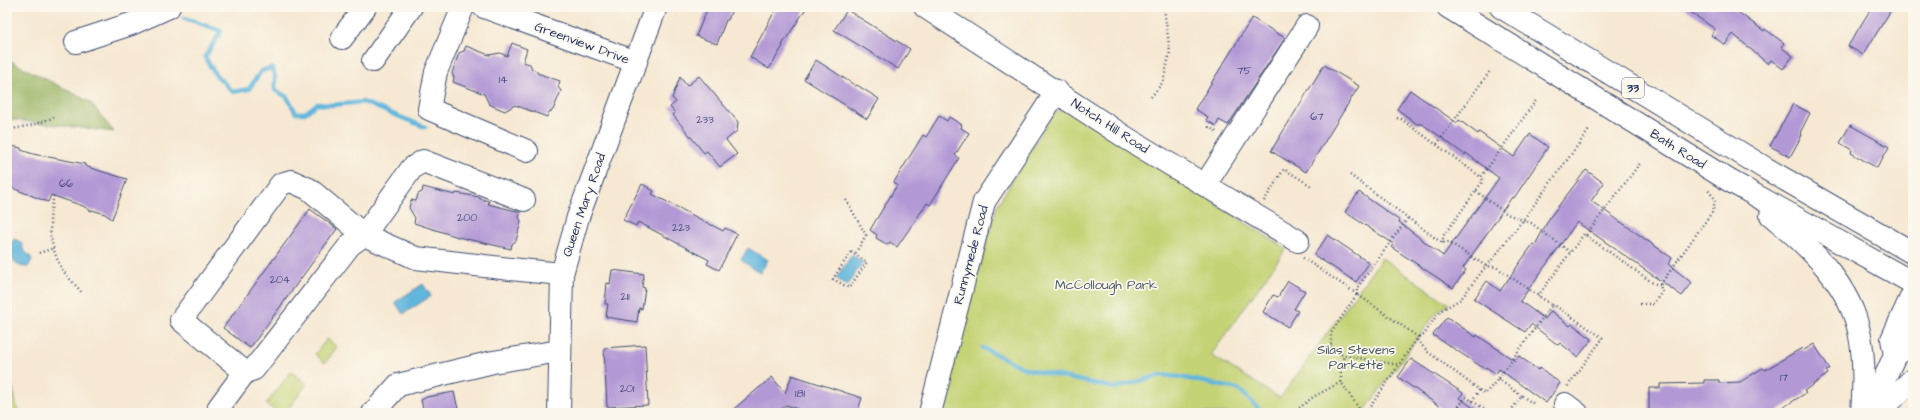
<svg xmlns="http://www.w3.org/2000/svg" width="1920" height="420" viewBox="0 0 1920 420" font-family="'Architects Daughter',sans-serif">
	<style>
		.green { fill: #c4d375; stroke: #70816a }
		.forest { fill: #9bb566; stroke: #5b7262 }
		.water { fill: #60b6dc; stroke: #3e729d }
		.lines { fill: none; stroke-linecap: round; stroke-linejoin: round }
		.stream { stroke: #60b6dc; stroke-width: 4.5 }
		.building { fill: #b298d5 }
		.minor-casing { stroke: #3c4b6f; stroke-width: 24 }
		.major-casing { stroke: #3c4b6f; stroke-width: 24 }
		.path { stroke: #3c4b6f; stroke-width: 2.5; stroke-dasharray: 1 3; stroke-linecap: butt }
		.minor { stroke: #fff; stroke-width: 22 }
		.major { stroke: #fff; stroke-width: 22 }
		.labels { text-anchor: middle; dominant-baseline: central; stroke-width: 3.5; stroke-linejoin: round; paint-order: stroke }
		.number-label { font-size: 11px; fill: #41497c }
		.shield { fill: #fbf7ec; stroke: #5e6b89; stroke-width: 1 }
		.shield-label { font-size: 12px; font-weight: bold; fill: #1b2f5e }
		.street-label { font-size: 13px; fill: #1b2f5e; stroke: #fbf7ec }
		.park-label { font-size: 13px; fill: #455864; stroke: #fbf7ec }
	</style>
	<rect width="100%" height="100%" fill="#fbf7ec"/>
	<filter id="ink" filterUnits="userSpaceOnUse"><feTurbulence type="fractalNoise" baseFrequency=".025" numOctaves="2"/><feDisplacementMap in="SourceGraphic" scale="8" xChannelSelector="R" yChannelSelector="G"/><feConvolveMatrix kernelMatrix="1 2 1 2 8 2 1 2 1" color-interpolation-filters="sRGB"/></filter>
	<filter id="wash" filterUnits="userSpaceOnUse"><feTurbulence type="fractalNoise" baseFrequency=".012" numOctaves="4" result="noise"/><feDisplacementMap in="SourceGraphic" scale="16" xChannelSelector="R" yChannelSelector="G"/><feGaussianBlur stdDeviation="0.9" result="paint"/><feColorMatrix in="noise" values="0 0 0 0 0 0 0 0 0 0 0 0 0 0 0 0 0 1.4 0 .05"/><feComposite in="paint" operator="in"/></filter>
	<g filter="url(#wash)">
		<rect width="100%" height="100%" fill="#f6e8d2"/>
		<g class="green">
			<path d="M1063,109l7,1 216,139 -75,106 69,43 102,-140 67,46 -13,9 -73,100h-424l58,-207 55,-91z"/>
			<path d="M327,339l10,8 -12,16 -10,-9z"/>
			<path d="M7,362l11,51h-11z"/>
			<path d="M291,372l16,12 -22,29h-8l-11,-9z"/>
		</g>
		<path class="forest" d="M7,59l83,43 24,30 -107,-13z"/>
		<g class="water">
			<path d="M14,239l7,3 3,9 6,5 2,4 -4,7c-14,1 -18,-11 -20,-22z"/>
			<path d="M748,248l20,12 -8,13 -19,-13z"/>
			<path d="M852,255l11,7 -16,24 -11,-8z"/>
			<path d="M423,284l8,12 -28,18 -8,-12z"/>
		</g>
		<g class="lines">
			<g class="stream">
				<path d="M185,18l36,13 -16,26 10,17 18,18 16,-3 12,-18 11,-3 3,8v14l12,7 9,16h9l12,-9 15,1 31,-3 62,25"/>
				<path d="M983,348l43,21 89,19 46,-13 19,2 58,12 18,17 5,7"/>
			</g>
		</g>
		<g id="blocks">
			<g class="building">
				<path d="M708,7h25l-5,13h-2l-9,24 -21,-8z"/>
				<path d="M777,7h30l-25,38 1,1 -14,23 -19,-12z"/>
				<path d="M1683,7h48l33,24 1,-2 19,14 -3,4 12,9 -10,13 -12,-9 -3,4 -35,-30 -8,11 -14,-10 4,-6z"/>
				<path d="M1872,7h21l-30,48 -15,-9z"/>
				<path d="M847,10l63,39 -12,20 -64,-39z"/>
				<path d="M1252,18l33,20 -57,87 -9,-5 -3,6 -10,-6 2,-3 -13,-8z"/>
				<path d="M512,43l15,6 -4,13 7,2 2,5 5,2v2l23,8 -2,6 3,4 -8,19 -5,3 -1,4 -32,-12 -10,6 -10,-4 -6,-3 -5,-10 -31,-12 1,-4 -2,-5 7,-20 5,-2 2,-5 23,9 11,-2 7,3z"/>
				<path d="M816,60l40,26 1,-1 22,14 -12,20 -63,-40z"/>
				<path d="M1324,65l35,21 -53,86 -35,-21z"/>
				<path d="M699,76l39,46 -1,9 -11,9 11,14 -17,13 -13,-16 -3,2 -31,-38 2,-2 -5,-6 6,-5 -4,-4 8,-21 7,9z"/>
				<path d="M1410,90l47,33 2,-3 19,14 1,-2 35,25 16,-23 18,13 -34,51 -2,-1 -49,71 3,2 -13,18 -62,-41 3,-3 -49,-32 14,-20 41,29 -1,1 44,34 56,-78 -33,-25 -1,2 -27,-20 -16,-11h-5l-20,-15z"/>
				<path d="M1793,104l17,9 -10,20 2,2 -12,22 -20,-11z"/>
				<path d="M939,116l8,5 2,-4 13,8 -1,3 8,5 -14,22 4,3 -29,47 -3,-2 -30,44 -7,-5 -2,3 -12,-7 1,-3 -7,-5 27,-45 -3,-3 29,-47 3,2z"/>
				<path d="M1850,125l39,22 -12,21 -26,-15 1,-3 -12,-7z"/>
				<path d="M7,145l14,3v2l12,4 52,10v2l12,4 30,9 -15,40 -7,-5 -13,-4 -1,1 -8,-5 -32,-11 -3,7 -41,-16z"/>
				<path d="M1586,170l18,13 -13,18 81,57 -4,6 24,19 -10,13 -105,-74 -57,79 25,18 6,-8 19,15 2,-2 20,15 -14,18 -18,-14 -2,2 -27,-21 -6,8 -51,-33 13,-18 13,10 33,-47 2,1 15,-28z"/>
				<path d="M642,184l12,7 -2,3 71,37 2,-3 12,6 -18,36 -12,-6 2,-4 -71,-38 -2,4 -13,-6z"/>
				<path d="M423,187l32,8 1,-2 23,4 1,2 9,2 -1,3 32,8 -1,5 2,4 -5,20 -4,3 -1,5 -53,-12 -44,-14 1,-5 -6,-10 2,-8 5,1 2,-7 4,-2z"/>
				<path d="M310,209l27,20 -87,119 -27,-20z"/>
				<path d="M1328,235l41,28 -13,19 -42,-27z"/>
				<path d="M612,270l32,4 -2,13 3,1 -3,21 -3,-1 -2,14 -31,-5 2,-13h-3l2,-21 3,1z"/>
				<path d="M1288,281l17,10 -11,18 4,2 -10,16 -25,-15 10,-17 5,2z"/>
				<path d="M1447,317l29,20 1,-2 38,26 4,-5 19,14 2,-2 20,15 -14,20 -47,-34 -3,5 -10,-7 -1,2 -52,-34z"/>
				<path d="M1814,344l16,25 -4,2 2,3 -24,17 2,2 -32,20h-125v-25h11v-4l44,-1v-3h15v3l21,-1 23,-14 2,2 37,-22 2,2z"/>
				<path d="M645,345l3,60 -41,2 -3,-59z"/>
				<path d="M1411,359l52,34 -4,5 22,15h-32l-51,-36z"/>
				<path d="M792,375l70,23 -5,15h-48l-23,-8 -9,8h-48l43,-36 13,16z"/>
				<path d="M454,392l5,21h-35l-3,-13 6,-3z"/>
			</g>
		</g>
	</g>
	<g filter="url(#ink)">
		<use href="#blocks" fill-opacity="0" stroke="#3c4b6f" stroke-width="1"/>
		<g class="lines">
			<g class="minor-casing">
				<g id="minor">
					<path d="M463,7l-27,65 -7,37 98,42"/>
					<path d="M484,7l152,55"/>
					<path d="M925,7l203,132 170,102"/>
					<path d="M342,38l23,-31"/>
					<path d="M76,42l55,-18 38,-17"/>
					<path d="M373,61l38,-54"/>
					<path d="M1205,185l102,-159"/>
					<path d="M524,200l-101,-39 -11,7 -48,67 -14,10 -96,124 -9,3 -64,-52 100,-136 10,-3 18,8 55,46 52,23 94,11 52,5"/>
					<path d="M1565,404l12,9"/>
					<path d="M221,413l-2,-6 26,-35"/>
					<path d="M373,413l25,-28 95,-23 66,-11"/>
					<path d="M559,413l3,-139 16,-57 78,-210"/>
					<path d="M930,413l54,-211 73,-111"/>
				</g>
			</g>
			<g class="major-casing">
				<g id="major">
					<path d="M1448,7l282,174 183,102"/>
					<path d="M1501,7l264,161 148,85"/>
					<path d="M1771,215c39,32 80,70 89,121 5,26 4,51 2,77"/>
					<path d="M1895,355l-3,-16 21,-46"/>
					<path d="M1869,413l26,-58 11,-8 7,-13"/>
					<path d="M1878,413l35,-34"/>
				</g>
			</g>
			<g class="path">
				<path d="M1151,97l12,-15 7,-30 -6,-44"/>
				<path d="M1397,118l4,1 80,58"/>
				<path d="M1211,123l-2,4 9,6"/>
				<path d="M7,130l26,-5 22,-8"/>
				<path d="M1437,144l53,-73"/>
				<path d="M1350,175l92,68 7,-1 37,24 -25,33 -19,11 -6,6 -12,19 -6,2"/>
				<path d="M1476,191l31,23 24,9 39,29"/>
				<path d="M54,196c-7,25 -5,50 8,73 5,8 14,16 20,24"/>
				<path d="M846,200l20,35 -11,19"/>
				<path d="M1264,201l20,-32 29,18"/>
				<path d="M1586,235l55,-73"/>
				<path d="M1442,243l2,-8 39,-54 -2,-4 56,-78"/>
				<path d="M851,252l16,10 -18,26 -16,-9z"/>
				<path d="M39,253l15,-5"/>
				<path d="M1303,258l54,36v-6l51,-70"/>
				<path d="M1487,266l36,-46 66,-90"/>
				<path d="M1538,296l46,-62 69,49 7,2"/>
				<path d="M1640,304h13l9,-12 -2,-7 53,-74 2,-12 -7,-9"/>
				<path d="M1552,305h2l49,33 -36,49"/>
				<path d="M1417,340l11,12 57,42 13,-15 54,-74 -56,-38 -10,-1"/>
				<path d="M1498,379l24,17 -13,17"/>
				<path d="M1341,382v-20l4,-7"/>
				<path d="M1522,396l12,8"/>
				<path d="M1472,401l7,-11"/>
				<path d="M1293,413l20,-16 28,-15 21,31"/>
				<path d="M1366,413l52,-76 -61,-43 -26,39v14l11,8 57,10"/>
				<path d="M1454,413l12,-16 25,16"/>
				<path d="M1527,413l1,-2 2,2"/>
			</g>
			<use href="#minor" class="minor"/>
			<use href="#major" class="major"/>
		</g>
	</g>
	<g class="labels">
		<g class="number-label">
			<text x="1244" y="70">75</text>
			<text x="503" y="79">14</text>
			<text x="1317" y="116">67</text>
			<text x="705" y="119">233</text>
			<text x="66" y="183">66</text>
			<text x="467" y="217">200</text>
			<text x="681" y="227">223</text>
			<text x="280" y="279">204</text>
			<text x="625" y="296">211</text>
			<text x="1784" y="377">17</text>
			<text x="627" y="388">201</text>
			<text x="800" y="393">181</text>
		</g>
		<rect class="shield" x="1622" y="78" width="22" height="20" rx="3"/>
		<g class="shield-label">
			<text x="1633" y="88">33</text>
		</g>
		<g class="street-label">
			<text transform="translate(582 43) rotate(20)">Greenview Drive</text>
			<text transform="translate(1110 126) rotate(33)">Notch Hill Road</text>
			<text transform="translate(1678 149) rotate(32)">Bath Road</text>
			<text transform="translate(584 205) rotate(-71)">Queen Mary Road</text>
			<text transform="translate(971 255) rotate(-75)">Runnymede Road</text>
		</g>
		<g class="park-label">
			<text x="1106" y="285">McCollough Park</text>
			<text x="1356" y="350">Silas Stevens<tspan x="1356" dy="15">Parkette</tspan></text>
		</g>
	</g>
	<rect width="1920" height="420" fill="none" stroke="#fbf7ec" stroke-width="24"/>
</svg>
